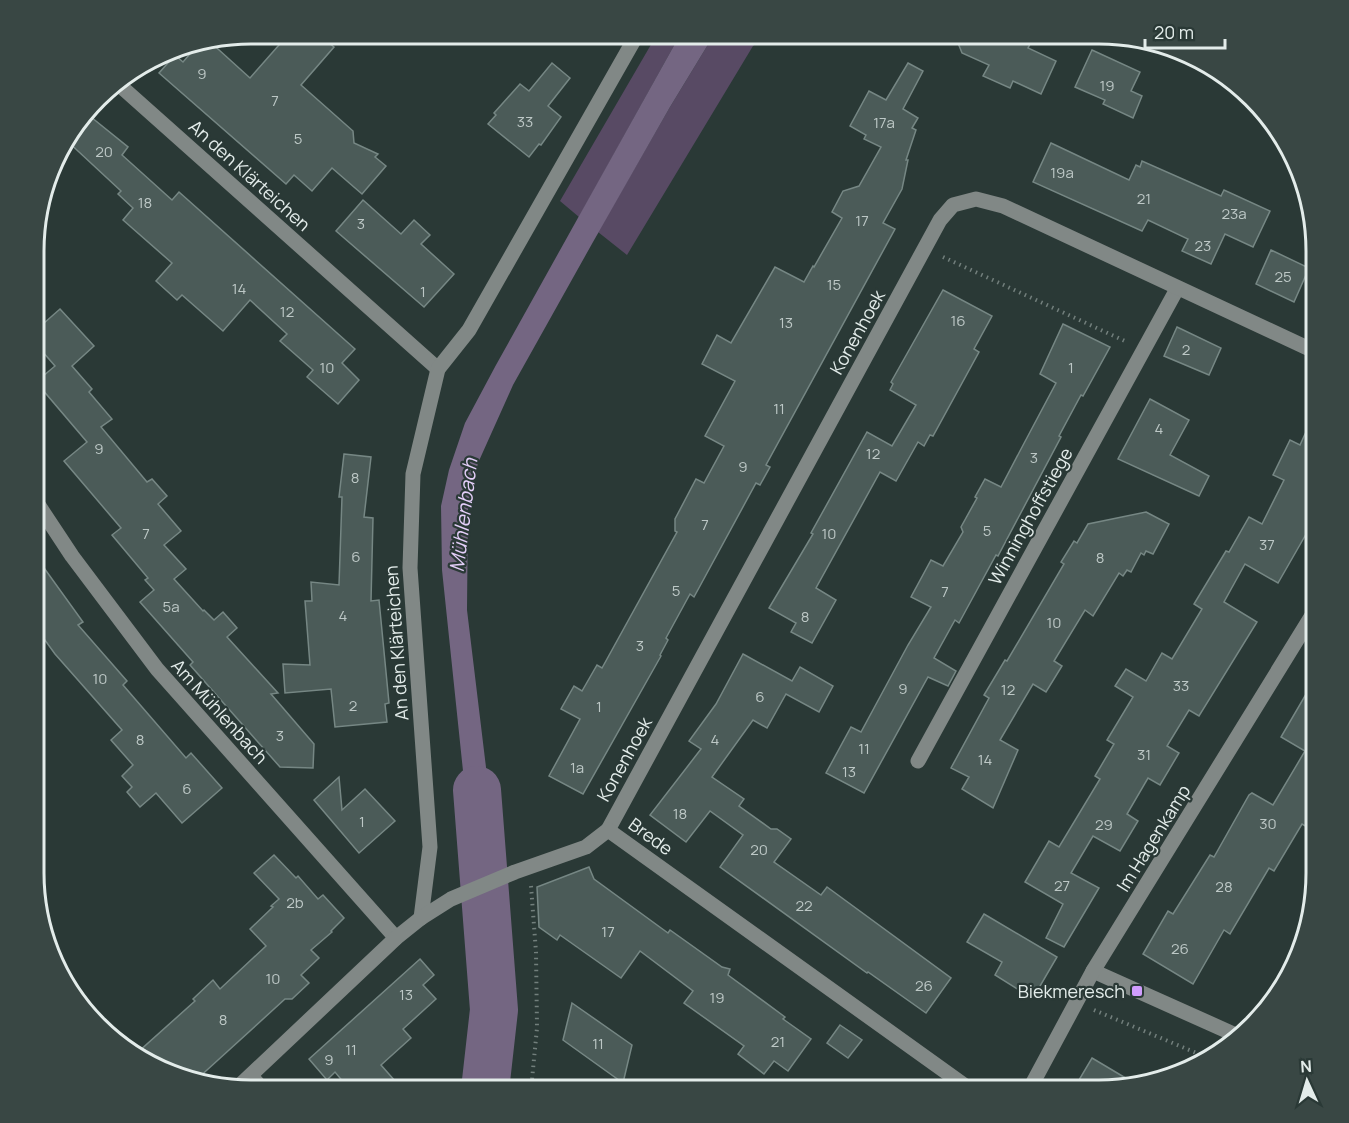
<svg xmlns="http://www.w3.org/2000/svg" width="1349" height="1123" viewBox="0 0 1349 1123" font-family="Manrope,sans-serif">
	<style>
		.green { fill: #584a64 }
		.water { fill: #746682 }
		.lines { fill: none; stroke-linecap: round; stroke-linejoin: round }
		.river { stroke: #746682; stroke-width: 48 }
		.building { fill: #4b5b58; stroke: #768784; stroke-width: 1.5 }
		.path { stroke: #727f7c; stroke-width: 4; stroke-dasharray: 1.5 4.5; stroke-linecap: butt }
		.minor { stroke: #818886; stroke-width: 15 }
		.poi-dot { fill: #d19dfe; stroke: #2a3936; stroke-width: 2 }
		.labels { text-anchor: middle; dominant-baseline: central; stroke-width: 4.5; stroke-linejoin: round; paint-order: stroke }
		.number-label { font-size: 15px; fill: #bdc8c6 }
		.street-label { font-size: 18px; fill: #e3ecea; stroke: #2a3936 }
		.poi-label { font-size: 18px; fill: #e3ecea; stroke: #2a3936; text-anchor: end }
		.water-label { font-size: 20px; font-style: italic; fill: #e4cff9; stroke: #2a3936 }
		.rim { fill: none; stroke: #e3ecea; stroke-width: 3 }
	</style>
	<rect width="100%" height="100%" fill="#2a3936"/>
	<g class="green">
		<path d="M653,33h28l-102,184 -19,-16 96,-165z"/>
		<path d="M715,33h54l-16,13 -126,209 -29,-23 72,-125z"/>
	</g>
	<path class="water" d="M681,33h34l-45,74 -77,135 -80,143 -35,78 -10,44 -1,103 29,240 -24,7 -30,-287 -1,-64 8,-36 16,-47 31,-58z"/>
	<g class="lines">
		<path class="river" d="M477,790l17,220 -9,80"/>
	</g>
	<g class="building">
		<path d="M268,33h49l17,14 -33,38 52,46 1,12 24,11 -3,3 11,9 -24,28 -30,-26 -20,23 -18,-16 -8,9 -127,-111 16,-18 8,7 18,-21 7,-1 42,38 29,-33z"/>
		<path d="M954,33h52l24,11 -2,4 28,13 -15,33 -28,-13 -3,7 -27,-12 6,-11 -27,-12z"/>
		<path d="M1092,50l48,22 -9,19 11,5 -9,22 -30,-14 2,-4 -30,-13z"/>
		<path d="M552,63l18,15 -22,28 13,11 -20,28 -2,-1 -10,13 -41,-33 8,-9 -2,-2 26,-29 9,7z"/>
		<path d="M908,63l15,8 -20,38 15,9 -6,10 4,2 -10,30h2l-6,29 -19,34 12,6 -129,236 4,2 -10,18 -4,-2 -62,114 -4,-3 -24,44 2,2 -8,15 1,1 -78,138 -34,-18 31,-57 -19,-10 13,-23 8,5 15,-26 5,3 75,-136 -2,-1v-12l21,-40 8,4 20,-37 -19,-10 30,-55 -33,-17 15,-29 14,8 44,-76 29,15 9,-16 1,1 28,-49 -10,-6 11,-21 16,-5 22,-39 -17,-8 2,-4 -16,-9 19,-35 17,9z"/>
		<path d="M86,113l42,34 -6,8 50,45 7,-8 176,157 -13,14 17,17 -21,24 -31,-27 6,-7 -33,-29 7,-7 -37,-34 -27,31 -41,-36 -5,5 -21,-19 16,-18 -49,-43 10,-12 -15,-14 3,-3 -56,-52z"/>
		<path d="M1051,143l78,37 7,-15 4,2 2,-6 79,35 3,-6 46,21 -17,36 -28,-13 -14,30 -29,-13 6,-12 -40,-19 -6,11 -109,-49z"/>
		<path d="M363,200l38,34 13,-14 16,15 -9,9 33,30 -30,33 -88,-76z"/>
		<path d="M1271,250l38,18 -15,34 -38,-18z"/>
		<path d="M943,290l49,26 -18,33 5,3 -46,84 -3,-1 -6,11 -6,-4 -22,39 -16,-9 -64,116 20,12 -24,43 -21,-11 5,-9 -27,-15 44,-74 -2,-1 56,-101 25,14 24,-41 -26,-15 3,-6 -2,-2z"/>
		<path d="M60,309l34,37 -22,20 20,23 -3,3 23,27 -11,8 46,55 5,-3 15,17 -9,8 23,27 -17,14 22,24 -12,10 29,32 1,-1 10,10 9,-8 14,16 -10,9 51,56 -7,1 43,50 -1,24 -33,-1 -90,-102 3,-3 -53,-60 14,-12 -9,-10 3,-2 -36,-43 9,-7 -57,-67 23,-19 -51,-60 19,-16 -20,-23v-12z"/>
		<path d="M1063,324l47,23 -27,49 -2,-1 -22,41 2,1 -63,119 -2,-1 -37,68 -4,-3 -21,38 22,13 -8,15 -20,-9 -64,116 -38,-20 25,-46 10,5 47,-87 23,-38 -20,-10 20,-37 12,6 20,-34 -2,-5 16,-29 -2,-1 10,-18 16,8 20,-38 35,-66 -16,-9z"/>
		<path d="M1177,327l44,21 -12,27 -45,-19z"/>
		<path d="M1150,399l39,21 -19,35 39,21 -10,20 -81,-37z"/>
		<path d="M1316,410v105l-7,14 -31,54 -33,-19 -21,38 33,20 -58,94 -10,-6 -22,36 12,7 -19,32 -12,-7 -21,36 11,7 -18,30 -27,-15 -22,37 28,15 -35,59 -18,-9 17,-34 -38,-22 24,-41 10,6 41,-68 -5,-3 19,-32 -7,-4 26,-43 -18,-11 11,-17 20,12 16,-28 10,6 30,-50 -8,-5 32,-53 3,1 20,-35 13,7 22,-44 -11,-5 17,-35 10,5z"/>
		<path d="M344,454l27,3 -7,60 9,1 -2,83 8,-1 10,103 -4,1 2,18 -52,5 -4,-38 -46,4 -2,-29 27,1 -5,-64h7l-1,-19 28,3 3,-88h-3z"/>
		<path d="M1146,512l23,12 -16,30 -7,-3 -2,4 -3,-2 -10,19 -4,-2 -4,6 -4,-3 -26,43 -8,-6 -31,51 8,5 -16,26 -13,-8 -33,56 18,10 -25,58 -31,-19 7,-12 -18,-9 38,-70 -5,-3 21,-35 2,1 57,-97 -3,-2 13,-21 3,2 11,-19z"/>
		<path d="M34,554l49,68 -5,3 49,56 -4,4 63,73 5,-5 31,35 -40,35 -26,-30 -16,14 -13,-15 5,-5 -10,-11 11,-11 -22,-25 11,-10 -67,-76 -21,-29z"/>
		<path d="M743,654l49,27 8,-14 33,19 -14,26 -33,-18 -19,34 -14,-8 -41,57 32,22 -5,7 32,23h6l14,10 -17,23 47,33 6,-8 124,91 -25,35 -58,-41 -1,1 -147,-106 23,-32 -33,-24 -24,31 -36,-27 51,-66 -12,-8 27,-37z"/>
		<path d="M1316,677v155l-14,-8 -28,47 -5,-3 -39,66 -6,-4 -31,54 -50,-30 25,-43 5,3 37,-59 4,2 35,-62 3,-2 21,12 32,-54 -24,-14z"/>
		<path d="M339,777l3,33 23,-21 30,32 -36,32 -45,-53z"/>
		<path d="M274,855l22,23 2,-2 20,23 5,-4 21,23 -13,13 1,1 -21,18 8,8 -18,17 8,8 -17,16h-7l-89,81 -29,-7 -30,-20 58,-52 -2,-2 20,-19 7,9 46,-43 -16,-17 23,-22 -2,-1 8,-7 -25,-26z"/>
		<path d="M589,867l5,12 74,54 2,-3 52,37 8,2 -2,6 57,42 -2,2 28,20 -23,32 -14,-10 -10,13 -26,-20 6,-8 -60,-43 9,-12 -53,-40 -19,27 -61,-43 -3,5 -18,-13 -2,-40z"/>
		<path d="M984,914l73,43 -21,36 -14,-9 -3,6 -24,-15 7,-13 -35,-20z"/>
		<path d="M420,959l14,16 -11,10 13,14 -33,30 8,9 -30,27 22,25h-53l-15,-18 -8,8 -18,-21z"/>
		<path d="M572,1003l60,42 -9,38 -60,-43z"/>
		<path d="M840,1025l22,15 -14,18 -21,-15z"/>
		<path d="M1092,1058l42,25 -36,7h-25z"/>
	</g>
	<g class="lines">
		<g class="path">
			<path d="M943,257l184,85"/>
			<path d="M531,886l5,66 1,76 -6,62"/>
			<path d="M1094,1010l112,47"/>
		</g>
		<g class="minor">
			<path d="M116,82l322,287"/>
			<path d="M34,496l3,7 35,53 85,113 239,269"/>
			<path d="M918,761l259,-472"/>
			<path d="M608,830l332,-610 13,-15 23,-6 27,7 313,146"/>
			<path d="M421,918l9,-71 -20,-279 3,-94 25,-105 31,-39 169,-297"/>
			<path d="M1093,971l145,65"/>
			<path d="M251,1076l12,14"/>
			<path d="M236,1089l160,-151 25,-20 30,-19 64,-27 71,-25 22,-17 363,260"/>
			<path d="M1029,1090l64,-119 223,-362"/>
		</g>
	</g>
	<rect class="poi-dot" x="1131" y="985" width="12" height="12" rx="3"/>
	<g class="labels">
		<g class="number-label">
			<text x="202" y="73">9</text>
			<text x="1107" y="85">19</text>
			<text x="275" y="100">7</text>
			<text x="525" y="121">33</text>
			<text x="884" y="122">17a</text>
			<text x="298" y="138">5</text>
			<text x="104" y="151">20</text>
			<text x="1062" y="172">19a</text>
			<text x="1144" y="198">21</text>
			<text x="145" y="202">18</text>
			<text x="1234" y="213">23a</text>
			<text x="862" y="220">17</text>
			<text x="361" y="223">3</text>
			<text x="1203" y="245">23</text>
			<text x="1283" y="276">25</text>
			<text x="834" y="284">15</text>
			<text x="239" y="288">14</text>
			<text x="423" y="291">1</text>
			<text x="287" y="311">12</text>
			<text x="958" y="320">16</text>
			<text x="786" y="322">13</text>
			<text x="1186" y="349">2</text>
			<text x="327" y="367">10</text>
			<text x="1071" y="367">1</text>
			<text x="779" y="408">11</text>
			<text x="1159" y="428">4</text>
			<text x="99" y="448">9</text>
			<text x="873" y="453">12</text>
			<text x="1034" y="457">3</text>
			<text x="743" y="466">9</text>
			<text x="355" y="477">8</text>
			<text x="705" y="524">7</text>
			<text x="987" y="530">5</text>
			<text x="146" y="533">7</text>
			<text x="829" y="533">10</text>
			<text x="1267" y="544">37</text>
			<text x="356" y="556">6</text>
			<text x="1100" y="557">8</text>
			<text x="676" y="590">5</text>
			<text x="945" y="591">7</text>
			<text x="171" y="606">5a</text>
			<text x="343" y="615">4</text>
			<text x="805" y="616">8</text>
			<text x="1054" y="622">10</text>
			<text x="640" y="645">3</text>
			<text x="100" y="678">10</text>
			<text x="1181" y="685">33</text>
			<text x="903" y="688">9</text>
			<text x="1008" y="689">12</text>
			<text x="760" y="696">6</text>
			<text x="353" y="705">2</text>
			<text x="599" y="706">1</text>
			<text x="280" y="735">3</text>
			<text x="140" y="739">8</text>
			<text x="715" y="739">4</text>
			<text x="864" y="748">11</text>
			<text x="1144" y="754">31</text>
			<text x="985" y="759">14</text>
			<text x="577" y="767">1a</text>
			<text x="849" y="771">13</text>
			<text x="187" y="788">6</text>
			<text x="680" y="813">18</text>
			<text x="362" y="821">1</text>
			<text x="1268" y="823">30</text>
			<text x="1104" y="824">29</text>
			<text x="759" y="849">20</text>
			<text x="1062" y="885">27</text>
			<text x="1224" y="886">28</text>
			<text x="295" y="902">2b</text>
			<text x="804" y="905">22</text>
			<text x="608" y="931">17</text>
			<text x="1180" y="948">26</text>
			<text x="273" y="978">10</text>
			<text x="924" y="985">26</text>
			<text x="406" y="994">13</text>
			<text x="717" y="997">19</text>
			<text x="223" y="1019">8</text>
			<text x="778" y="1041">21</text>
			<text x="598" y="1043">11</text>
			<text x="351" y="1049">11</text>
			<text x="329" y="1059">9</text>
		</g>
		<g class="street-label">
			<text transform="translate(250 175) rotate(42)">An den Klärteichen</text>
			<text transform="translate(857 332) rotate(-61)">Konenhoek</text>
			<text transform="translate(1030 516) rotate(-61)">Winninghoffstiege</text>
			<text transform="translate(396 643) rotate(-94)">An den Klärteichen</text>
			<text transform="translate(220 711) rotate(48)">Am Mühlenbach</text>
			<text transform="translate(624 759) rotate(-61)">Konenhoek</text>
			<text transform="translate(651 836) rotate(36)">Brede</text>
			<text transform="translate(1153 838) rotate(-58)">Im Hagenkamp</text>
		</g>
		<g class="poi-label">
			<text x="1125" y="991">Biekmeresch</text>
		</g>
		<g class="water-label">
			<text transform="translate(463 515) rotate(-83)">Mühlenbach</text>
		</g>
	</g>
	<path d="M0 0H1349V1123H0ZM251 44H1099A207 207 0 0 1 1306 251V873A207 207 0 0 1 1099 1080H251A207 207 0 0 1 44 873V251A207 207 0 0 1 251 44Z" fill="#394744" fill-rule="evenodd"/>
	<path class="rim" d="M251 44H1099A207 207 0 0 1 1306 251V873A207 207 0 0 1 1099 1080H251A207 207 0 0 1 44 873V251A207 207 0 0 1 251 44Z"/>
	<g transform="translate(1307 1081) rotate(356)" stroke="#2a3936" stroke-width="4.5" paint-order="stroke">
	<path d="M0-4.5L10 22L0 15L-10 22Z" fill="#e3ecea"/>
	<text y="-9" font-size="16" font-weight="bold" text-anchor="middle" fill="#e3ecea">N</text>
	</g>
	<path d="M1145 39v9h80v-9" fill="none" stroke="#e3ecea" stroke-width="3"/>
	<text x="1154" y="39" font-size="18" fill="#e3ecea" stroke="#2a3936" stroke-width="4.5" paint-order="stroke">20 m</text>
</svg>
